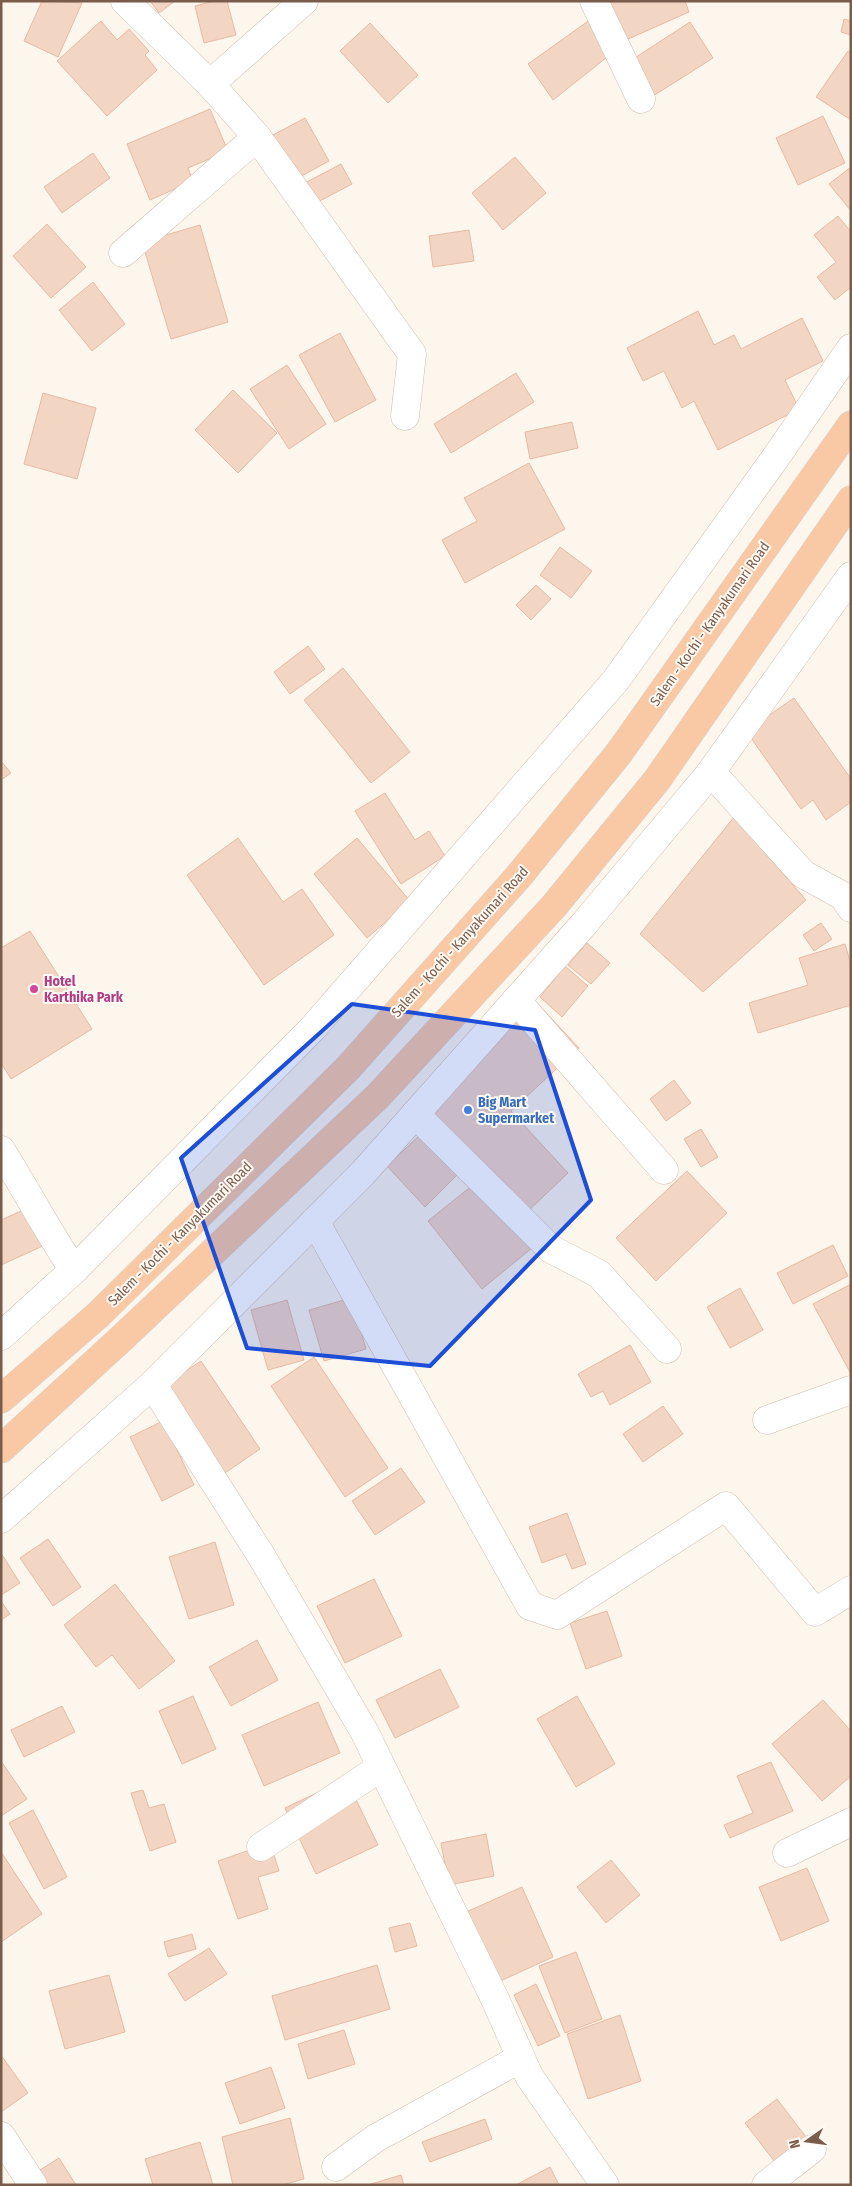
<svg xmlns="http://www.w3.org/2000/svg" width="852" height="2186" viewBox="0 0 852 2186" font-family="'Fira Sans Condensed',sans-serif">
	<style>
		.building { fill: #f3d5c3; stroke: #e6bba3 }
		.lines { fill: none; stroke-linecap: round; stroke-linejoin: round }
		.minor-casing { stroke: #d1beb0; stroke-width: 29 }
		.tertiary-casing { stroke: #d1beb0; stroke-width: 29 }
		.trunk-casing { stroke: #dad1cd; stroke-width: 29 }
		.minor { stroke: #fff; stroke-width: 28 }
		.tertiary { stroke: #fff; stroke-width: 28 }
		.trunk { stroke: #f9c8a4; stroke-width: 28 }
		.marked { fill: #1d4ed8; fill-opacity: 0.2; stroke: #1d4ed8; stroke-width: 4; stroke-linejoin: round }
		.hotel-dot { fill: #d1479c; stroke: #fffaf3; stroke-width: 2 }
		.shop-dot { fill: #3f7fe0; stroke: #fffaf3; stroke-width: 2 }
		.labels { text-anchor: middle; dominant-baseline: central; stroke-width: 4; stroke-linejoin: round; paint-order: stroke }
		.street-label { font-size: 14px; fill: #7a5c4d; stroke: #fffaf3 }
		.hotel-label { font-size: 14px; font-weight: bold; fill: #b23c85; stroke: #fffaf3; text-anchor: start }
		.shop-label { font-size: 14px; font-weight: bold; fill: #366cbe; stroke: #fffaf3; text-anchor: start }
	</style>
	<rect width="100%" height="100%" fill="#fdf6ec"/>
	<g class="building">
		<path d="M42,1l40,2 -24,54 -34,-16z"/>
		<path d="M150,1h25l-16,12z"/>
		<path d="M214,1h13l9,34 -32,8 -9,-37z"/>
		<path d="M685,1l4,11 -63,28 -17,-38z"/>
		<path d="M591,19l20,35 -58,46 -25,-36z"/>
		<path d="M844,19l7,2v14l-10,-3z"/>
		<path d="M101,21l16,19 12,-11 20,22 -4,4 12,15 -50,46 -50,-55z"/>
		<path d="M690,22l23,36 -63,40 -23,-35z"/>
		<path d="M370,23l48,52 -30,28 -48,-52z"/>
		<path d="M848,51l3,2v67l-35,-23z"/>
		<path d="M210,109l18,42 -40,17 5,13 -43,19 -23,-56z"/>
		<path d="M823,116l22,47 -47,22 -22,-47z"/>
		<path d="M305,118l24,43 -35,19 -23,-44z"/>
		<path d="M93,153l17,25 -48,35 -18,-26z"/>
		<path d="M515,157l31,36 -43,37 -31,-37z"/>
		<path d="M341,164l11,20 -38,20 -11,-20z"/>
		<path d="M851,167v44l-22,-27z"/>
		<path d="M838,216l13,16v55l-16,13 -18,-23 19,-15 -22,-27z"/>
		<path d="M47,224l39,43 -35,31 -38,-42z"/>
		<path d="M200,225l28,97 -57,17 -29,-97z"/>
		<path d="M469,230l5,31 -41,6 -4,-31z"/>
		<path d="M93,282l32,42 -33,27 -33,-41z"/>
		<path d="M698,311l16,34 20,-10 7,14 61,-31 21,43 -38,19 14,29 -81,41 -24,-49 -12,7 -18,-37 -21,10 -16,-33z"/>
		<path d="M340,333l36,67 -41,22 -36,-67z"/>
		<path d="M287,365l39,59 -37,25 -39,-60z"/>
		<path d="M516,373l18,29 -83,51 -17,-29z"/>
		<path d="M233,390l44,43 -39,40 -43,-43z"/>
		<path d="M43,393l53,15 -19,71 -53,-15z"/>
		<path d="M572,422l6,26 -48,11 -5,-27z"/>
		<path d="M529,463l36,66 -100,54 -23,-43 35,-19 -13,-23z"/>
		<path d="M560,547l32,24 -21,27 -31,-23z"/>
		<path d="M536,585l15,14 -20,21 -15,-15z"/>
		<path d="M308,646l17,23 -35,25 -16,-22z"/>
		<path d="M343,668l67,84 -39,31 -67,-83z"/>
		<path d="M794,698l57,81v23l-25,18 -13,-20 -12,9 -55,-78z"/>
		<path d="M1,761l10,12 -10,7z"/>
		<path d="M385,793l30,47 14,-9 16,25 -44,28 -46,-73z"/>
		<path d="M734,817l72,83 -103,92 -63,-58z"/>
		<path d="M238,838l45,64 19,-13 32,46 -70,50 -77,-110z"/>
		<path d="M357,838l53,63 -43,37 -53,-64z"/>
		<path d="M821,923l11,16 -18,12 -11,-16z"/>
		<path d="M30,931l62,98 -81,50 -10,-16v-115z"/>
		<path d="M587,943l23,20 -19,21 -23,-19z"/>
		<path d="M845,944l6,20v41l-93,28 -9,-30 59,-18 -9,-27z"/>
		<path d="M565,966l23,20 -26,31 -22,-20z"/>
		<path d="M537,1003l42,45 -68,63 57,62 -45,43 -99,-107z"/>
		<path d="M674,1080l17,23 -25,18 -16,-22z"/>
		<path d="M701,1129l17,28 -17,10 -17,-28z"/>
		<path d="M421,1134l37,40 -33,33 -38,-41z"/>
		<path d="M687,1171l40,42 -71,68 -40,-43z"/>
		<path d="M479,1180l53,68 -50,41 -54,-68z"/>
		<path d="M28,1208l17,37 -44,20v-45z"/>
		<path d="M833,1245l15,31 -55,28 -16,-31z"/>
		<path d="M851,1284v90l-38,-70z"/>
		<path d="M740,1288l23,42 -33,18 -23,-41z"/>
		<path d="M351,1298l15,51 -42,12 -15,-51z"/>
		<path d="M287,1300l17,60 -36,10 -17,-60z"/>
		<path d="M630,1345l21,37 -41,23 -7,-14 -12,6 -13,-23z"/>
		<path d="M314,1357l74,111 -43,29 -74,-111z"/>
		<path d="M201,1361l59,88 -35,24 -59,-89z"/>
		<path d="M663,1406l20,28 -40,28 -20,-28z"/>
		<path d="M163,1421l31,64 -32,16 -32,-64z"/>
		<path d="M401,1468l24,34 -50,33 -23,-34z"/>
		<path d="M567,1513l19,51 -14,5 -6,-15 -24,9 -13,-36z"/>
		<path d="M48,1539l33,48 -28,19 -33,-48z"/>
		<path d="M215,1542l19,63 -45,14 -20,-62z"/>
		<path d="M1,1553l19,30 -19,12z"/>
		<path d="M374,1579l28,57 -57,27 -28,-57z"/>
		<path d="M115,1584l60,77 -36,28 -27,-34 -16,12 -32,-42z"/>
		<path d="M1,1601l9,13 -9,6z"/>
		<path d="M607,1611l15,45 -36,13 -16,-46z"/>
		<path d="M257,1640l21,40 -47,26 -22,-39z"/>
		<path d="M440,1669l19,38 -64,31 -19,-38z"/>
		<path d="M193,1696l23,53 -34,15 -23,-53z"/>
		<path d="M577,1696l38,68 -39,23 -39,-68z"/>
		<path d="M823,1700l28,31v45l-29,25 -50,-57z"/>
		<path d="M318,1702l22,51 -76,33 -22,-51z"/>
		<path d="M62,1706l13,26 -51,25 -13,-27z"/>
		<path d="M1,1761l26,38 -26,17z"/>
		<path d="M771,1762l22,49 -63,27 -6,-13 29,-12 -16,-37z"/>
		<path d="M346,1779l32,66 -62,29 -31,-66z"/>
		<path d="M143,1790l6,18 15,-4 12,38 -26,9 -19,-58z"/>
		<path d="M33,1810l34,67 -23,12 -35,-66z"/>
		<path d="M486,1834l8,42 -45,9 -8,-42z"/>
		<path d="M270,1843l9,28 -21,6 10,32 -30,10 -20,-58z"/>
		<path d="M1,1852l41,62 -41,28z"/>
		<path d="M611,1860l29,35 -34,28 -29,-36z"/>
		<path d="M807,1868l22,53 -48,20 -22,-54z"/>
		<path d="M522,1887l31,70 -57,26 -32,-70z"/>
		<path d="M410,1923l7,23 -22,6 -6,-24z"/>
		<path d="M192,1934l4,15 -28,8 -4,-15z"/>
		<path d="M209,1948l18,26 -42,27 -17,-27z"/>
		<path d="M576,1952l26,67 -37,14 -26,-67z"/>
		<path d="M377,1965l13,44 -105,31 -13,-44z"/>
		<path d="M109,1975l16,57 -60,17 -16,-58z"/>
		<path d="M536,1984l24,52 -22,10 -24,-51z"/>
		<path d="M620,2015l21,66 -53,18 -21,-65z"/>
		<path d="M344,2030l11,34 -47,15 -10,-35z"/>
		<path d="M1,2055l27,38 -27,19z"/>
		<path d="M271,2067l14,41 -45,16 -15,-41z"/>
		<path d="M777,2099l32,42 -31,25 -33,-43z"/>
		<path d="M290,2118l14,61 -22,6h-49l-11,-48z"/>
		<path d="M485,2119l7,20 -62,23 -8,-20z"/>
		<path d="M200,2142l13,43h-60l-8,-26z"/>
		<path d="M59,2158l17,27h-37l-7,-10z"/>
		<path d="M550,2167l9,18h-43z"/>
		<path d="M401,2175l3,10h-36z"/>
	</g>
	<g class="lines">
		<g class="minor-casing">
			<g id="minor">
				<path d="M125,1l85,83 94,-83"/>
				<path d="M594,1l47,98"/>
				<path d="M210,84l47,53 155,217 -7,62"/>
				<path d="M123,253l134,-116"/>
				<path d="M711,772l92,102 40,22 8,12"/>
				<path d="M516,1000l148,170"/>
				<path d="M415,1114l136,135 48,25 68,75"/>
				<path d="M1,1150c25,39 46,81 73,120"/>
				<path d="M315,1221l215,385 27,9 169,-109 89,106 36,-22"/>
				<path d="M151,1386l7,7 104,164 102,174 131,268 34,77 76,109"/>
				<path d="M767,1420l84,-30"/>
				<path d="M261,1847l120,-80"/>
				<path d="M787,1853l64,-31"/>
				<path d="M1,2136l32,49"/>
				<path d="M336,2167l40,-29 145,-80"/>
				<path d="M766,2185l46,-36"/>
			</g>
		</g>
		<g class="tertiary-casing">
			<g id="tertiary">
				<path d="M1,1336l73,-66 239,-242 303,-348 160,-223 75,-109"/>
				<path d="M1,1519l150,-133 212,-213 221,-249 127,-152 140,-196"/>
			</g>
		</g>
		<g class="trunk-casing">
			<g id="trunk">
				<path d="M1,1399l97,-84 250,-247 170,-191 101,-124 232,-328"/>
				<path d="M1,1449l121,-111 256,-242 176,-190 103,-126 194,-280"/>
			</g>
		</g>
		<use href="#minor" class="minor"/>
		<use href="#tertiary" class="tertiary"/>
		<use href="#trunk" class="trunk"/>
	</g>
	<path class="marked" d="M352,1004l183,26 56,170 -161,166 -183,-18 -66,-190z"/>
	<circle class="hotel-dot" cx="34" cy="989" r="5"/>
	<circle class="shop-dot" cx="468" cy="1110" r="5"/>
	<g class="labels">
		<g class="street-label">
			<text transform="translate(710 624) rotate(-55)">Salem - Kochi - Kanyakumari Road</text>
			<text transform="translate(460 942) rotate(-48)">Salem - Kochi - Kanyakumari Road</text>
			<text transform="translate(180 1234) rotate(-45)">Salem - Kochi - Kanyakumari Road</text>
		</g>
		<g class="hotel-label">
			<text x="44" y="981">Hotel<tspan x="44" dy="16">Karthika Park</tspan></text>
		</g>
		<g class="shop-label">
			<text x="478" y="1102">Big Mart<tspan x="478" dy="16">Supermarket</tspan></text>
		</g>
	</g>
	<rect width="852" height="2186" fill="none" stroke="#7a5c4d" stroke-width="5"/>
	<g transform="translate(807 2141) rotate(256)" stroke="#fffaf3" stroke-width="4" paint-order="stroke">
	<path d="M0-4L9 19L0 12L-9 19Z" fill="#7a5c4d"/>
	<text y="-8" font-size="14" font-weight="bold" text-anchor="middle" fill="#7a5c4d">N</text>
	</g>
</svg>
